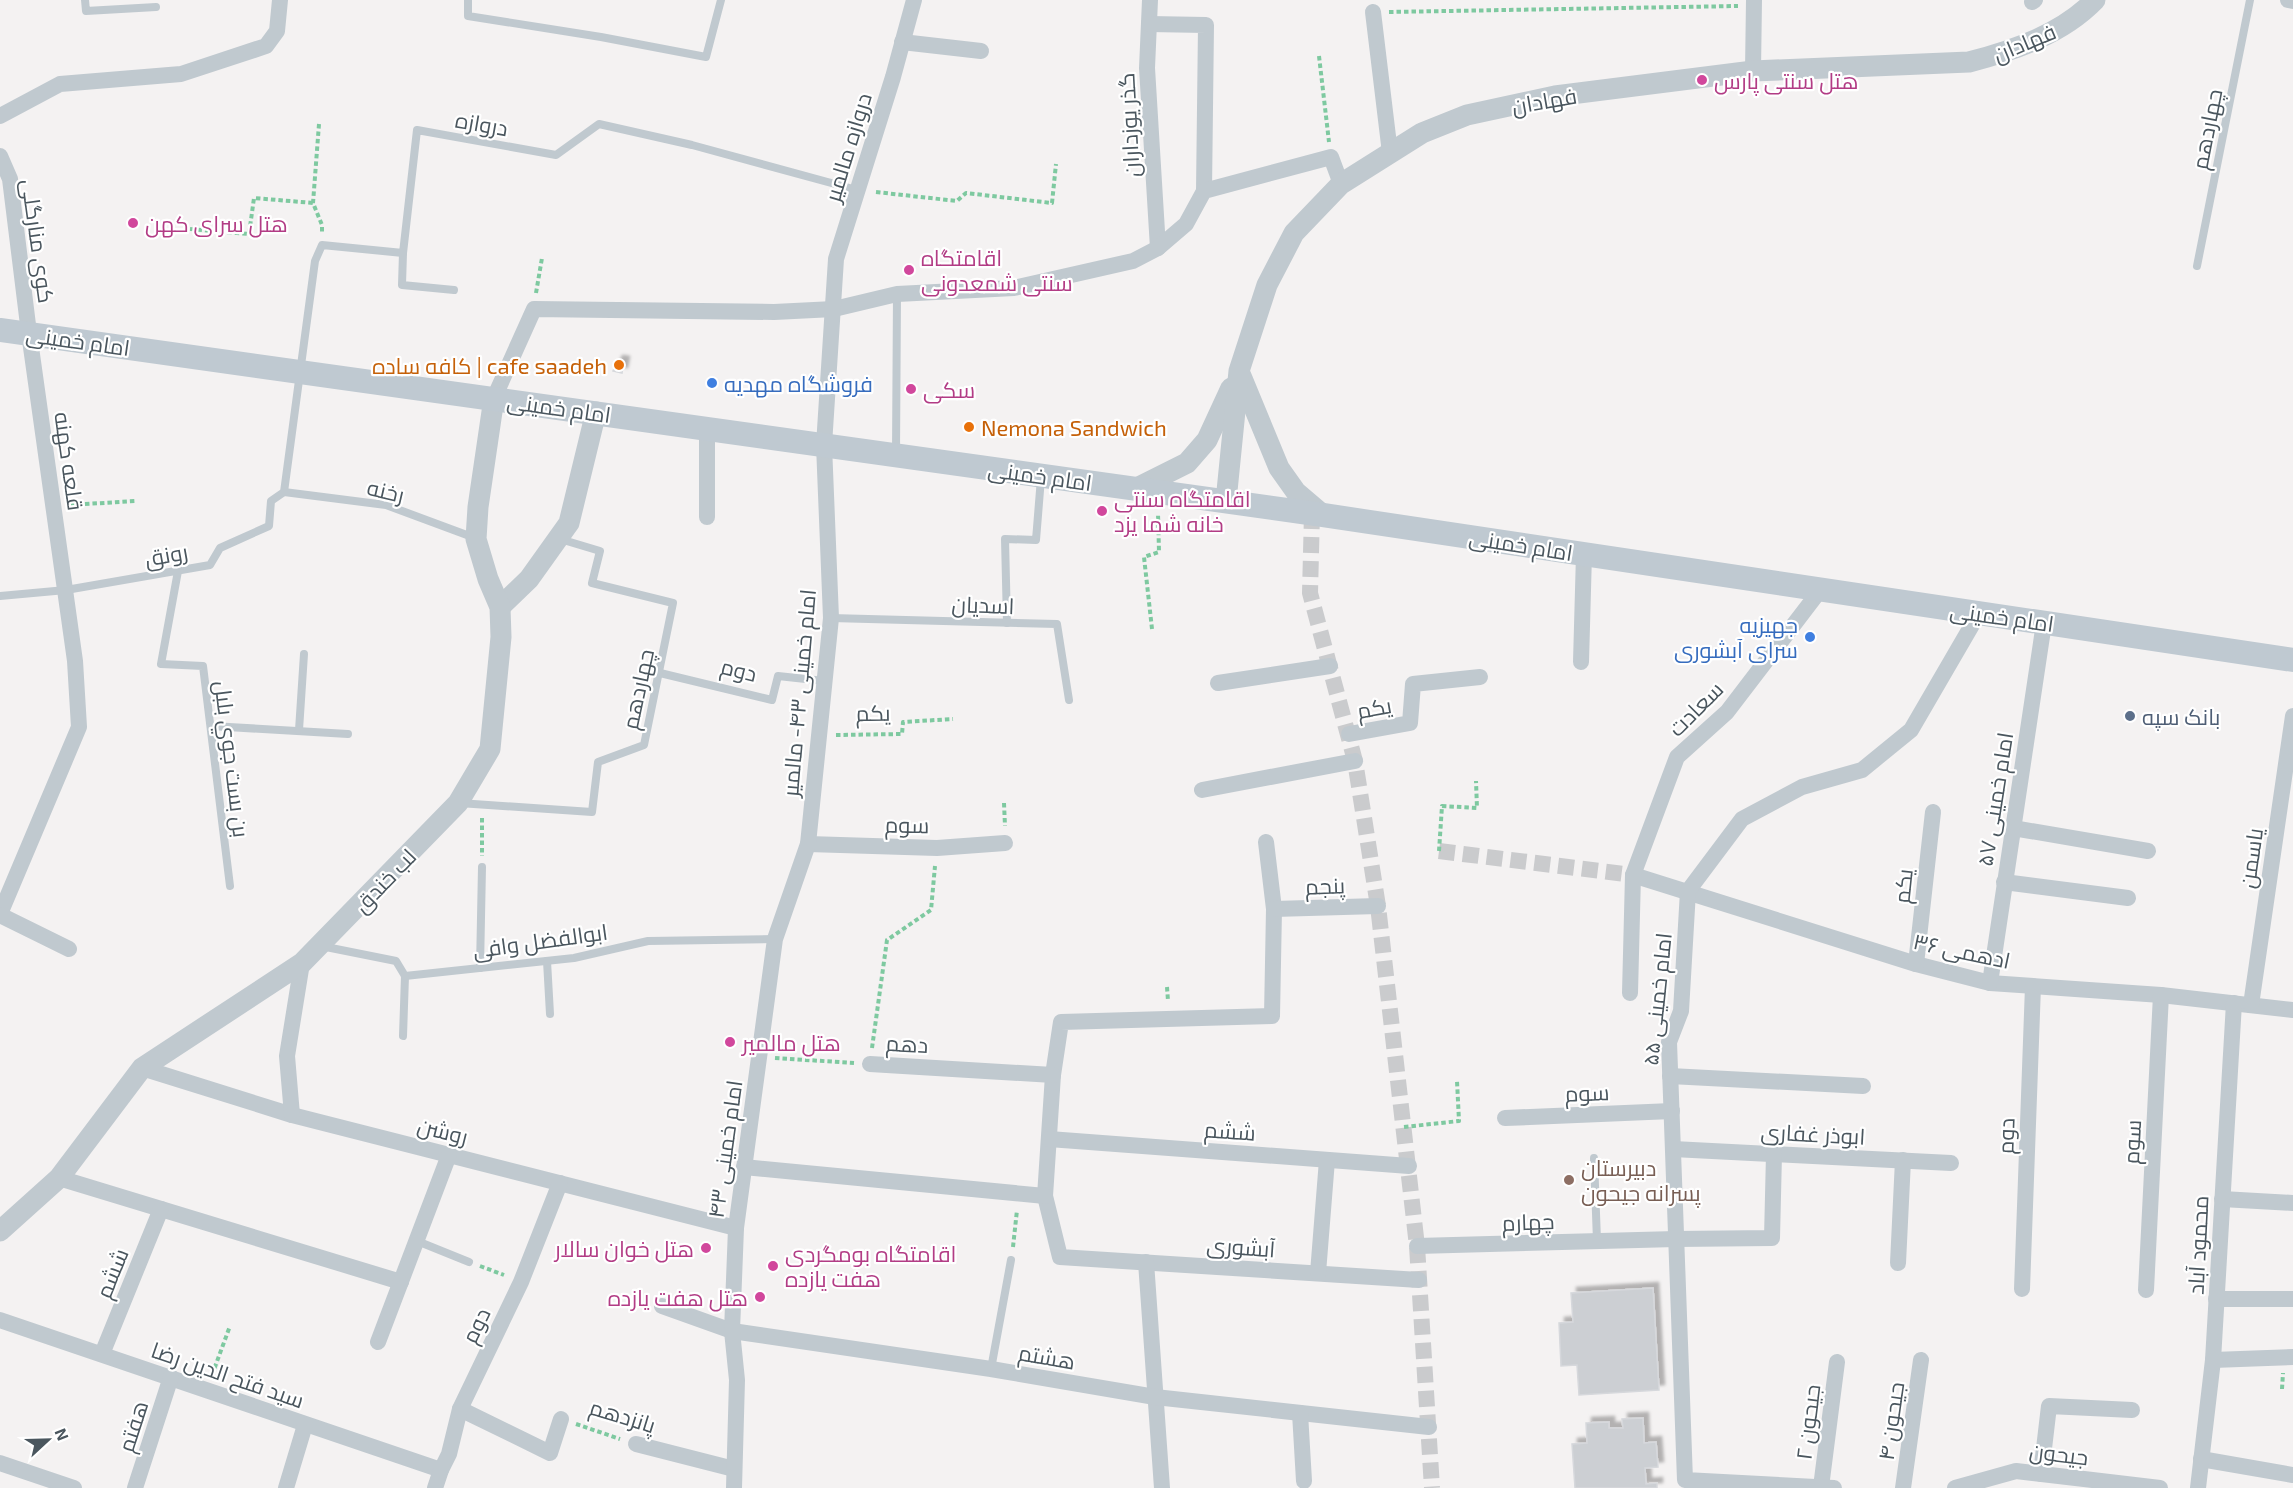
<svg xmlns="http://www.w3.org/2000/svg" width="2293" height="1488" viewBox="0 0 2293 1488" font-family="'Exo 2',Cairo,sans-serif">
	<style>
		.building { fill: #cccfd3; stroke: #d6d8dc; stroke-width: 1.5; filter: url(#shadow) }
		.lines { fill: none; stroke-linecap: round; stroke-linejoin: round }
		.minor-tunnel { stroke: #cacbcd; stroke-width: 16; stroke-dasharray: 16 8; stroke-linecap: butt }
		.path { stroke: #7ec9a0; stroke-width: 4; stroke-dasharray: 4.5 3; stroke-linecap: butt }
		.service { stroke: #c0c9cf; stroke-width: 8 }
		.minor { stroke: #c0c9cf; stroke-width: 16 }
		.tertiary { stroke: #c0c9cf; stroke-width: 21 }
		.secondary { stroke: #bfc9d1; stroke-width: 24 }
		.hotel-dot { fill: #d1479c; stroke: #fff; stroke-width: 2 }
		.food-dot { fill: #e8710a; stroke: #fff; stroke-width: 2 }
		.shop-dot { fill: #3f7fe0; stroke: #fff; stroke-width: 2 }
		.service-dot { fill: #5c6f8a; stroke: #fff; stroke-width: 2 }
		.education-dot { fill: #8d6e63; stroke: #fff; stroke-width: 2 }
		.labels { text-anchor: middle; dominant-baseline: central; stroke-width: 4.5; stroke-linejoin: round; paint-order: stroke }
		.street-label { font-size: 22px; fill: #4a565e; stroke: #fff }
		.hotel-label { font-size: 22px; fill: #b23c85; stroke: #fff; text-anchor: start }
		.food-label { font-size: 22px; fill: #c56008; stroke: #fff; text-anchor: end }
		.shop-label { font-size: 22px; fill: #366cbe; stroke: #fff; text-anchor: start }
		.service-label { font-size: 22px; fill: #4e5e75; stroke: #fff; text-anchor: start }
		.education-label { font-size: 22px; fill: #785e54; stroke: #fff; text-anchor: start }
	</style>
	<defs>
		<filter id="shadow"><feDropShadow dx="5.5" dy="-5.5" stdDeviation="1.5" flood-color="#0004"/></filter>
	</defs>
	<rect width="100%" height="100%" fill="#f4f2f2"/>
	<g class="building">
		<path d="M617,361l7,1 -2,11 -9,-2z"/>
		<path d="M1653,1288l6,102 -80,5 -2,-30 -16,1 -2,-43 14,-1 -2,-29z"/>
		<path d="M1643,1418l1,25 12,-1 2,25 -13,1 1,16 11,-1v5h-82l-3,-44 15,-1 -1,-20 23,-1v6h14l-1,-9z"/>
	</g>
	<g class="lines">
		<g class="minor-tunnel">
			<path d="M1312,513l-2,80 45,168 23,145 39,340 15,242"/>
			<path d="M1439,851l194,24"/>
		</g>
		<g class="path">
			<path d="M1389,12l349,-6"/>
			<path d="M1319,56l10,86"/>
			<path d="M319,124l-6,79 9,22v7"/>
			<path d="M876,192l81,9 9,-8 86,10 4,-39"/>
			<path d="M190,229l59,5 5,-36 59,5"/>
			<path d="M536,293l6,-35"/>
			<path d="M70,505l65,-4"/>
			<path d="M1152,629l-8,-72 15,-5 -1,-39"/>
			<path d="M836,735l66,-1 1,-12 50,-3"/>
			<path d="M1004,803l1,23"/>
			<path d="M482,818v38"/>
			<path d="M1439,851l3,-45 35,2 -1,-27"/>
			<path d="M1167,987l1,14"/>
			<path d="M872,1048l15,-108 44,-30 4,-44"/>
			<path d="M775,1058l79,5"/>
			<path d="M1404,1127l55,-6 -2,-40"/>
			<path d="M1013,1247l4,-37"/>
			<path d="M480,1266l24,9"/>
			<path d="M212,1375l18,-49"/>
			<path d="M2282,1389l1,-16"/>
			<path d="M576,1424l44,15"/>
		</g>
		<g class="service">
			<path d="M85,0l1,11 70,-4"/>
			<path d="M468,0v16l133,21 105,20 15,-57"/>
			<path d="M403,253l-1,32 52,5"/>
			<path d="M2197,266l53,-266"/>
			<path d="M896,453l1,-159"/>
			<path d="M284,492l102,13 89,33"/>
			<path d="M178,571l-17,93 42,2 27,220"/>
			<path d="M0,596l66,-6 144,-25 10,-17 49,-22 2,-25 13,-9 31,-231 7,-16 81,8 14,-123 139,25 43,-31 93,21 165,45"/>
			<path d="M831,618l226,6 12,76"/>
			<path d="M1007,623l-2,-84 31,1 5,-62"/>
			<path d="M660,673l112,27 6,-24 46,5"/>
			<path d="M211,726l137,8"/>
			<path d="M299,730l5,-76"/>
			<path d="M459,803l133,9 6,-50 46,-17 29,-142 -81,-20 8,-32 -40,-12"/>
			<path d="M321,946l75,15 9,15 169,-18 74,-17 127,-2"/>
			<path d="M547,961l3,53"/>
			<path d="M480,968l2,-101"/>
			<path d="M403,1036l2,-60"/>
			<path d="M1594,1158l3,83"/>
			<path d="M417,1241l52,21"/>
			<path d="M991,1369l20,-109"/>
		</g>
		<g class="minor">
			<path d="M1150,0l-3,68 11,180"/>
			<path d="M2288,0l5,1"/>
			<path d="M2032,2l3,-2"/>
			<path d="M1373,12l17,141"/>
			<path d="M1149,24l57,1 -2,166"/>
			<path d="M902,42l79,9"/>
			<path d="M1753,71l1,-71"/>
			<path d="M0,116l60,-32 121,-10 85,-28 11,-15 3,-31"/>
			<path d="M0,156l10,23 19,154 46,328 4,66 -79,187"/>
			<path d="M494,398l40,-89 240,3 60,-3 63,-15 117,-6 119,-27 25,-13 28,-24 18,-33 127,-34 10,27"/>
			<path d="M707,517v-89"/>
			<path d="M1581,662l3,-108"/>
			<path d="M1218,683l112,-17"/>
			<path d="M1349,734l61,-11 3,-39 67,-7"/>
			<path d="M1202,790l153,-29"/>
			<path d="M2013,828l135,23"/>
			<path d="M1266,842l8,67 -2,107 -211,6 -8,53 -8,121 15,61 359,23"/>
			<path d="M808,844l129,4 68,-5"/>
			<path d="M1633,875l283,89 74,19 171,12 132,15"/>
			<path d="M2004,882l124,16"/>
			<path d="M1274,909l104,-3"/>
			<path d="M0,915l69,34"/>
			<path d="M1916,964l17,-152"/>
			<path d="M1990,983l54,-360"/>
			<path d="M1630,993l3,-118 44,-118 50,-45 94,-123"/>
			<path d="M2251,1005l42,-289"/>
			<path d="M870,1064l183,11"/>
			<path d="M142,1068l150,47 444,113"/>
			<path d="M1670,1076l193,10"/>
			<path d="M292,1115l-5,-59 15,-93"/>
			<path d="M1505,1118l167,-7"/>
			<path d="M1049,1139l360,27"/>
			<path d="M1673,1149l278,14"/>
			<path d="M744,1167l301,29"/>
			<path d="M59,1178l342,104"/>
			<path d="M2222,1199l71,4"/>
			<path d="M1417,1246l259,-7 96,-1 2,-84"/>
			<path d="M1146,1262l16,226"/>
			<path d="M1898,1263l5,-103"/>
			<path d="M1318,1273l9,-113"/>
			<path d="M2022,1289l11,-303"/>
			<path d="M2146,1290l15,-295"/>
			<path d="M2216,1299h77"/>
			<path d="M662,1306l70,25 259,38 164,28 274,30"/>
			<path d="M0,1320c147,49 293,101 441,150"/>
			<path d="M378,1342l71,-187"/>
			<path d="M102,1354l59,-145"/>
			<path d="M2213,1360l80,-3"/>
			<path d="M460,1409l90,44 11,-34"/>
			<path d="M1300,1413l4,68"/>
			<path d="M636,1444l98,25"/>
			<path d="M2201,1459l92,16"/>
			<path d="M0,1463l74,25"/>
			<path d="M2041,1474l8,-68 83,4"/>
			<path d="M1821,1487l16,-125"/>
			<path d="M135,1488l36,-111"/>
			<path d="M286,1488l19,-63"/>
			<path d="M435,1488l6,-18 8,-16 11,-45 61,-127 39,-99"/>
			<path d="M734,1488l3,-108 -5,-49 4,-103 39,-289 33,-95 23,-226 -7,-173 12,-186 57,-182 21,-77"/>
			<path d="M1834,1488l-149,-8 -16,-438 12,-31 7,-120 54,-72 60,-32 60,-17 49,-40 68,-117"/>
			<path d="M1903,1488l18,-128"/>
			<path d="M1955,1488l61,-17 144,17"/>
			<path d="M2198,1488l15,-128 21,-357"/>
		</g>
		<g class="tertiary">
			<path d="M1241,376l38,92 17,24 27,23"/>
			<path d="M1137,488l50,-25 20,-23 24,-52"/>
			<path d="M1226,501l13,-130 28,-86 27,-52 47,-49 81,-51 45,-18 88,-19 198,-25 216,-9c46,-12 93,-28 126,-62"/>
			<path d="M500,607l29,-28 40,-56 27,-111"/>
			<path d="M0,1231l59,-53 83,-110 160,-105 156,-160 32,-54 11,-112 -1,-30 -12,-28 -12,-40 2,-32 16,-109"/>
		</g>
		<path class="secondary" d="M0,330l1323,185 970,145"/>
	</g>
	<g class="hotel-dot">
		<circle cx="1702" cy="80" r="6"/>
		<circle cx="133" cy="223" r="6"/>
		<circle cx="909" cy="270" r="6"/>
		<circle cx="911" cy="389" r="6"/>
		<circle cx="1102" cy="511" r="6"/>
		<circle cx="730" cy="1042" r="6"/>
		<circle cx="706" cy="1248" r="6"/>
		<circle cx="773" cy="1266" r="6"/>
		<circle cx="760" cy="1297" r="6"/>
	</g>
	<g class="food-dot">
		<circle cx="619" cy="365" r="6"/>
		<circle cx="969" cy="427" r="6"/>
	</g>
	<g class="shop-dot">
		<circle cx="712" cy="383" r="6"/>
		<circle cx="1810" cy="637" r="6"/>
	</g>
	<circle class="service-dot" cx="2130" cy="716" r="6"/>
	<circle class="education-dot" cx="1569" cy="1180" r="6"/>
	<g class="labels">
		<g class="street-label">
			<text transform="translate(2024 42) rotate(-23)">فهادان</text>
			<text transform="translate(1544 100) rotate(-10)">فهادان</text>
			<text transform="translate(482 123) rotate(10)">دروازه</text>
			<text transform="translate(1128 125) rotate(-93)">گذر يوزداران</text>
			<text transform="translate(2206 129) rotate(-79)">چهاردهم</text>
			<text transform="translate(847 147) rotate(-73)">دروازه مالمیر</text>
			<text transform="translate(39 241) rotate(82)">کوی منارگلی</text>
			<text transform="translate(78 340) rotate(8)">امام خمینی</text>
			<text transform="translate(559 407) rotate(8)">امام خمینی</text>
			<text transform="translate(70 461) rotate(82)">قلعه کهنه</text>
			<text transform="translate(1040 475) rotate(8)">امام خمینی</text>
			<text transform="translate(386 490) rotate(13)">رخنه</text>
			<text transform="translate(1521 544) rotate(9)">امام خمینی</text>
			<text transform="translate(166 554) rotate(-10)">رونق</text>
			<text transform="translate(983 604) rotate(2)">اسدیان</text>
			<text transform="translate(2002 616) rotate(8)">امام خمینی</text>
			<text transform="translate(739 669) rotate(14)">دوم</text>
			<text transform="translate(637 689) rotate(-78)">چهاردهم</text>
			<text transform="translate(798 693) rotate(-85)">امام خمینی ۴۳- مالمیر</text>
			<text transform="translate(1374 707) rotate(-10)">یکم</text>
			<text transform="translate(1695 708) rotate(-45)">سعادت</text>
			<text transform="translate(873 712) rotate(-1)">یکم</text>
			<text transform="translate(233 759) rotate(83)">بن بست جوي بلبل</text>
			<text transform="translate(1994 799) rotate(-81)">امام خمینی ۵۷</text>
			<text transform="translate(907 824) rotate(1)">سوم</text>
			<text transform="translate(2250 858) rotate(-82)">یاسمن</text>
			<text transform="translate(384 880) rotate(-46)">لب خندق</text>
			<text transform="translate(1325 885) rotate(-2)">پنجم</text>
			<text transform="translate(1902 886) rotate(-84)">یکم</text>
			<text transform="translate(540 940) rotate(-8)">ابوالفضل وافی</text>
			<text transform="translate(1962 950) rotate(12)">ادهمی ۳۶</text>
			<text transform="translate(1656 999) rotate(-84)">امام خمینی ۵۵</text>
			<text transform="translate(907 1043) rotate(3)">دهم</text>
			<text transform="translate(1587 1092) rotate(-2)">سوم</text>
			<text transform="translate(443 1130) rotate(14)">روشن</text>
			<text transform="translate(1230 1130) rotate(4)">ششم</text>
			<text transform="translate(1813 1133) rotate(3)">ابوذر غفاری</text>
			<text transform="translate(2005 1136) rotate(-88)">دوم</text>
			<text transform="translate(2131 1142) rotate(-87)">سوم</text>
			<text transform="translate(724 1149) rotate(-82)">امام خمینی ۴۳</text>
			<text transform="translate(1528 1221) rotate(-2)">چهارم</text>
			<text transform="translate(2197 1245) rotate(-87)">محمود آباد</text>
			<text transform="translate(1241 1246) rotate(4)">آبشوری</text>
			<text transform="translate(111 1273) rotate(-68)">ششم</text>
			<text transform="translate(475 1325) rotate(-64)">دوم</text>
			<text transform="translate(1047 1356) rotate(10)">هشتم</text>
			<text transform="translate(228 1374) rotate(19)">سید فتح الدین رضا</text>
			<text transform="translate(623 1415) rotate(17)">پانزدهم</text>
			<text transform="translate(1890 1421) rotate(-82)">جیحون ۴</text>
			<text transform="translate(1807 1422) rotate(-83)">جیحون ۲</text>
			<text transform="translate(132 1426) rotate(-72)">هفتم</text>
			<text transform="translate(2059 1453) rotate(7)">جیحون</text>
		</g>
		<g class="hotel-label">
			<text x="1714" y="80">هتل سنتی پارس</text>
			<text x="145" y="223">هتل سرای کهن</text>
			<text x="921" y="257">اقامتگاه<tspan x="921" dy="25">سنتی شمعدونی</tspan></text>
			<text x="923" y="389">سکی</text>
			<text x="1114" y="498">اقامتگاه سنتی<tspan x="1114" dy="25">خانه شما یزد</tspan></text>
			<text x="742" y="1042">هتل مالمير</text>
			<text x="694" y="1248" text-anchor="end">هتل خوان سالار</text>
			<text x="785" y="1253">اقامتگاه بومگردی<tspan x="785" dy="25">هفت یازده</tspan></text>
			<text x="748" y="1297" text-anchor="end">هتل هفت یازده</text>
		</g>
		<g class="food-label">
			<text x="607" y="365">کافه ساده | cafe saadeh</text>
			<text x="981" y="427" text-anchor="start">Nemona Sandwich</text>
		</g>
		<g class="shop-label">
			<text x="724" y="383">فروشگاه مهدیه</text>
			<text x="1798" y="624" text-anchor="end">جهیزیه<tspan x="1798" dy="25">سرای آبشوری</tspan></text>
		</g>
		<g class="service-label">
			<text x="2142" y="716">بانک سپه</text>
		</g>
		<g class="education-label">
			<text x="1581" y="1167">دبیرستان<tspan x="1581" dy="25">پسرانه جیحون</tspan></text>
		</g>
	</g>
	<g transform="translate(48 1440) rotate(68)" stroke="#ffffff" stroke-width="4.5" paint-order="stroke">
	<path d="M0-4.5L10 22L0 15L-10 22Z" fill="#4a565e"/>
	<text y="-9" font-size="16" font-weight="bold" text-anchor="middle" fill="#4a565e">N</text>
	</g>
</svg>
